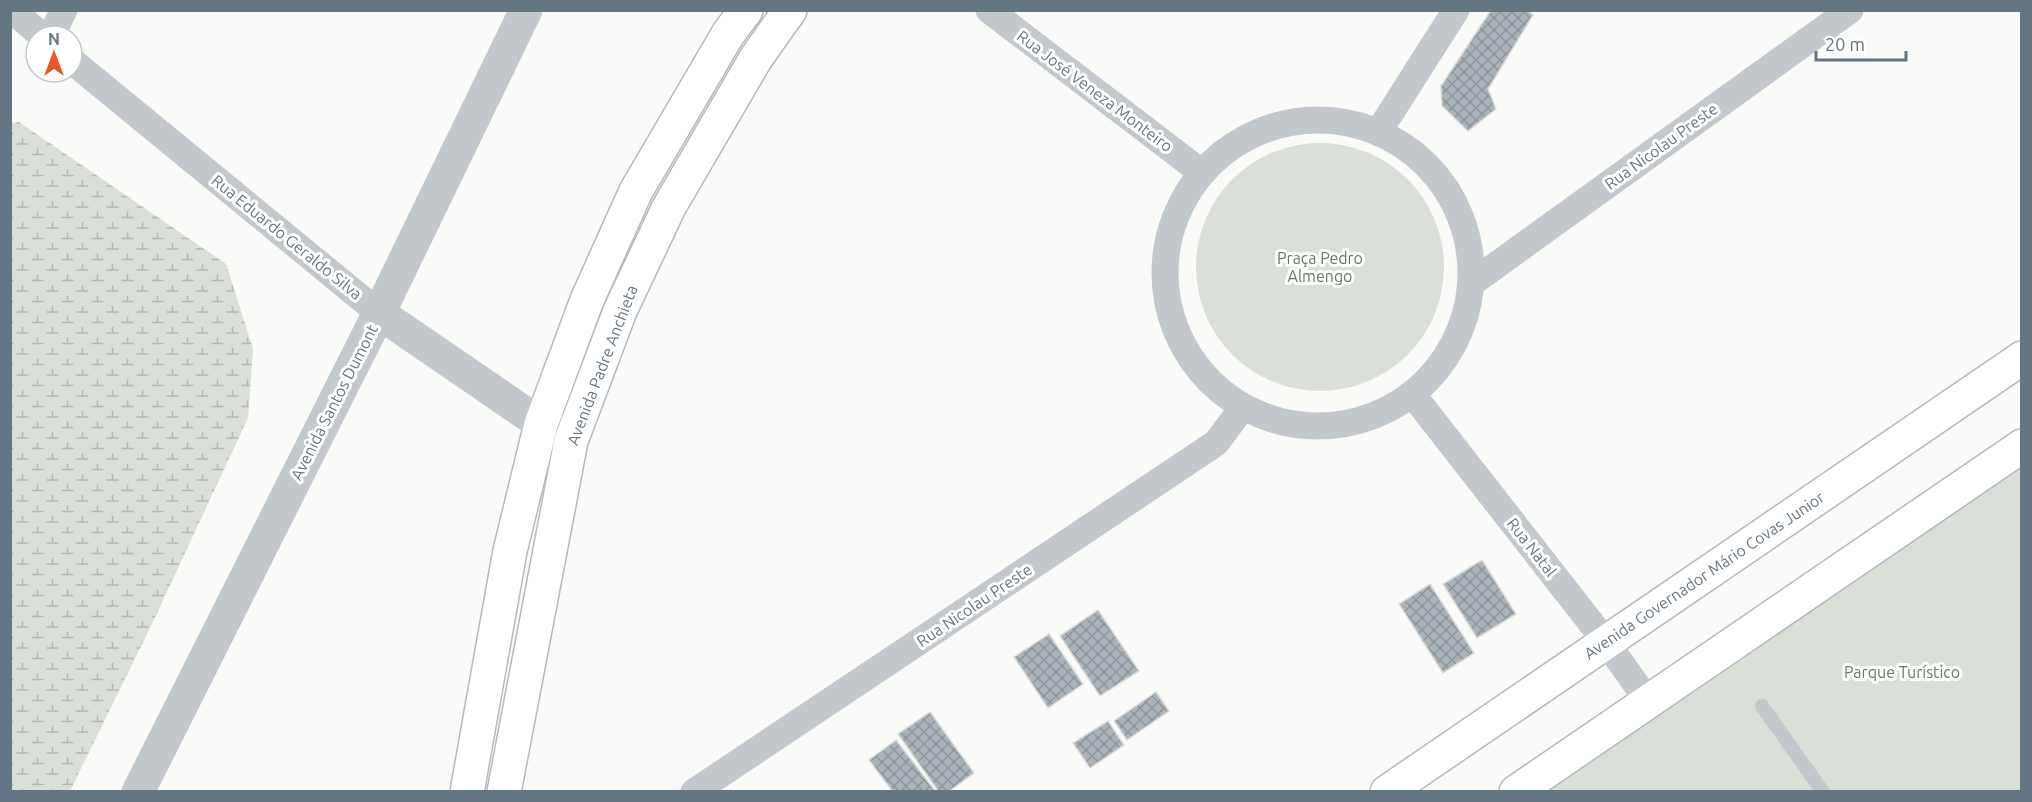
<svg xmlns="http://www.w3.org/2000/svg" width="2032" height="802" viewBox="0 0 2032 802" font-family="Ubuntu,sans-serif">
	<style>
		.wetland { fill: url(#wetland-marsh) }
		.green { fill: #dadfd7 }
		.building { fill: url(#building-cross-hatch); stroke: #dcdcda; stroke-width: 1.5 }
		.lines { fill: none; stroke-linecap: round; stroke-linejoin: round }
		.secondary-casing { stroke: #b3babf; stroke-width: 36 }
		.service { stroke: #c3c8cc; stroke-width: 14 }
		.minor { stroke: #c3c8cc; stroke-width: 27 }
		.tertiary { stroke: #c3c8cc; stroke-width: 33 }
		.secondary { stroke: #fff; stroke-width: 33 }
		.labels { text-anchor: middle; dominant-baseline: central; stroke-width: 6; stroke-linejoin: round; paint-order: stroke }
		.street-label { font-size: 16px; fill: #657683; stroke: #fff }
		.park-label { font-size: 16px; fill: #687a64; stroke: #fff }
	</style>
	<defs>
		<pattern id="wetland-marsh" width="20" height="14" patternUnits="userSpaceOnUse" patternTransform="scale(1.5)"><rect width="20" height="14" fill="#dadfd7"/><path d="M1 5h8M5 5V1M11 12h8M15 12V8" fill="none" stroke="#b4b9b4"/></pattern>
		<pattern id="building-cross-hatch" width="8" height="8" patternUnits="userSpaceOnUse" patternTransform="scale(1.5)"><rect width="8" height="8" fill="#aab3b9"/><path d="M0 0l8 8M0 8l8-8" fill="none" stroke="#8e969c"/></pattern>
	</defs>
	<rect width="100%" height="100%" fill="#fafaf8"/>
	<path class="wetland" d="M19,122l207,142 27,85 -5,69 -98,210 -80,163h-59l-1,-668z"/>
	<g class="green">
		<circle cx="1320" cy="267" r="124"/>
		<path d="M2021,434v357h-481z"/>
	</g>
	<g class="building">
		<path d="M1491,10h36l6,5 -45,74 8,20 -28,22 -26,-25 -1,-20z"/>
		<path d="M1482,560l34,54 -39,24 -34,-54z"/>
		<path d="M1430,584l44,69 -31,20 -44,-69z"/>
		<path d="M1098,610l41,61 -39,25 -40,-60z"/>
		<path d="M1049,634l34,50 -35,24 -34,-51z"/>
		<path d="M1156,692l13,19 -42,29 -13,-19z"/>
		<path d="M930,712l44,61 -26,19h-9l-41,-58z"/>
		<path d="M1108,721l16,24 -34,23 -17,-25z"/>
		<path d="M896,740l40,52h-43l-24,-32z"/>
	</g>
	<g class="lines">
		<g class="secondary-casing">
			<g id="secondary">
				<path d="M467,792l43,-241 31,-127 46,-124 49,-109 92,-157 18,-24"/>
				<path d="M504,792l67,-351 49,-130 49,-104 87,-149 34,-48"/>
				<path d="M1387,792l635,-434"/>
				<path d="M1516,792l506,-346"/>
			</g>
		</g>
		<path class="service" d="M1762,706l61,86"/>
		<g class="minor">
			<path d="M12,10l30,26"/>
			<path d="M989,10l212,162"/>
			<path d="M51,36l13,-26"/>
			<path d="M72,61l307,252"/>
			<circle cx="1318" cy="273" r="153"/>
			<path d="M1379,131l77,-121"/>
			<path d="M1473,282l377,-272"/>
			<path d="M1413,395l193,247 42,59"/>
			<path d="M694,792l522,-349 27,-36"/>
		</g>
		<g class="tertiary">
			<path d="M379,313l162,111 24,13"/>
			<path d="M138,792l241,-479 147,-303"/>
		</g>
		<use href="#secondary" class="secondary"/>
	</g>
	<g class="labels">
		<g class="street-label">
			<text transform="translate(1095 91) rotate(37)">Rua José Veneza Monteiro</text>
			<text transform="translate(1661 146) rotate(-36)">Rua Nicolau Preste</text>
			<text transform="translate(287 237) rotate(39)">Rua Eduardo Geraldo Silva</text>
			<text transform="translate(602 365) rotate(-69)">Avenida Padre Anchieta</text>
			<text transform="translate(334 402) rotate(-63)">Avenida Santos Dumont</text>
			<text transform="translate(1532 547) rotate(52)">Rua Natal</text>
			<text transform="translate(1704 575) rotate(-34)">Avenida Governador Mário Covas Junior</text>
			<text transform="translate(974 605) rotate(-34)">Rua Nicolau Preste</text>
		</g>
		<g class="park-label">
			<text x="1320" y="258">Praça Pedro<tspan x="1320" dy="18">Almengo</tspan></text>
			<text x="1902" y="672">Parque Turístico</text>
		</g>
	</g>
	<rect width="2032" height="802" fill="none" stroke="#657683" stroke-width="24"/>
	<g transform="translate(54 54)"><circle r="28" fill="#ffffff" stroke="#c1c8cd" stroke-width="1.5"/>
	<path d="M0-4.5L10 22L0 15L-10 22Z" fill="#e4572e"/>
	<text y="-9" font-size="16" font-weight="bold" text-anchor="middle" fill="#657683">N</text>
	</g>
	<path d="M1816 51v9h90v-9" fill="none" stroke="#657683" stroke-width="3"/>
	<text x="1825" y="51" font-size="18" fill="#657683" stroke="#ffffff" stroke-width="4.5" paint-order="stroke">20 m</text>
</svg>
